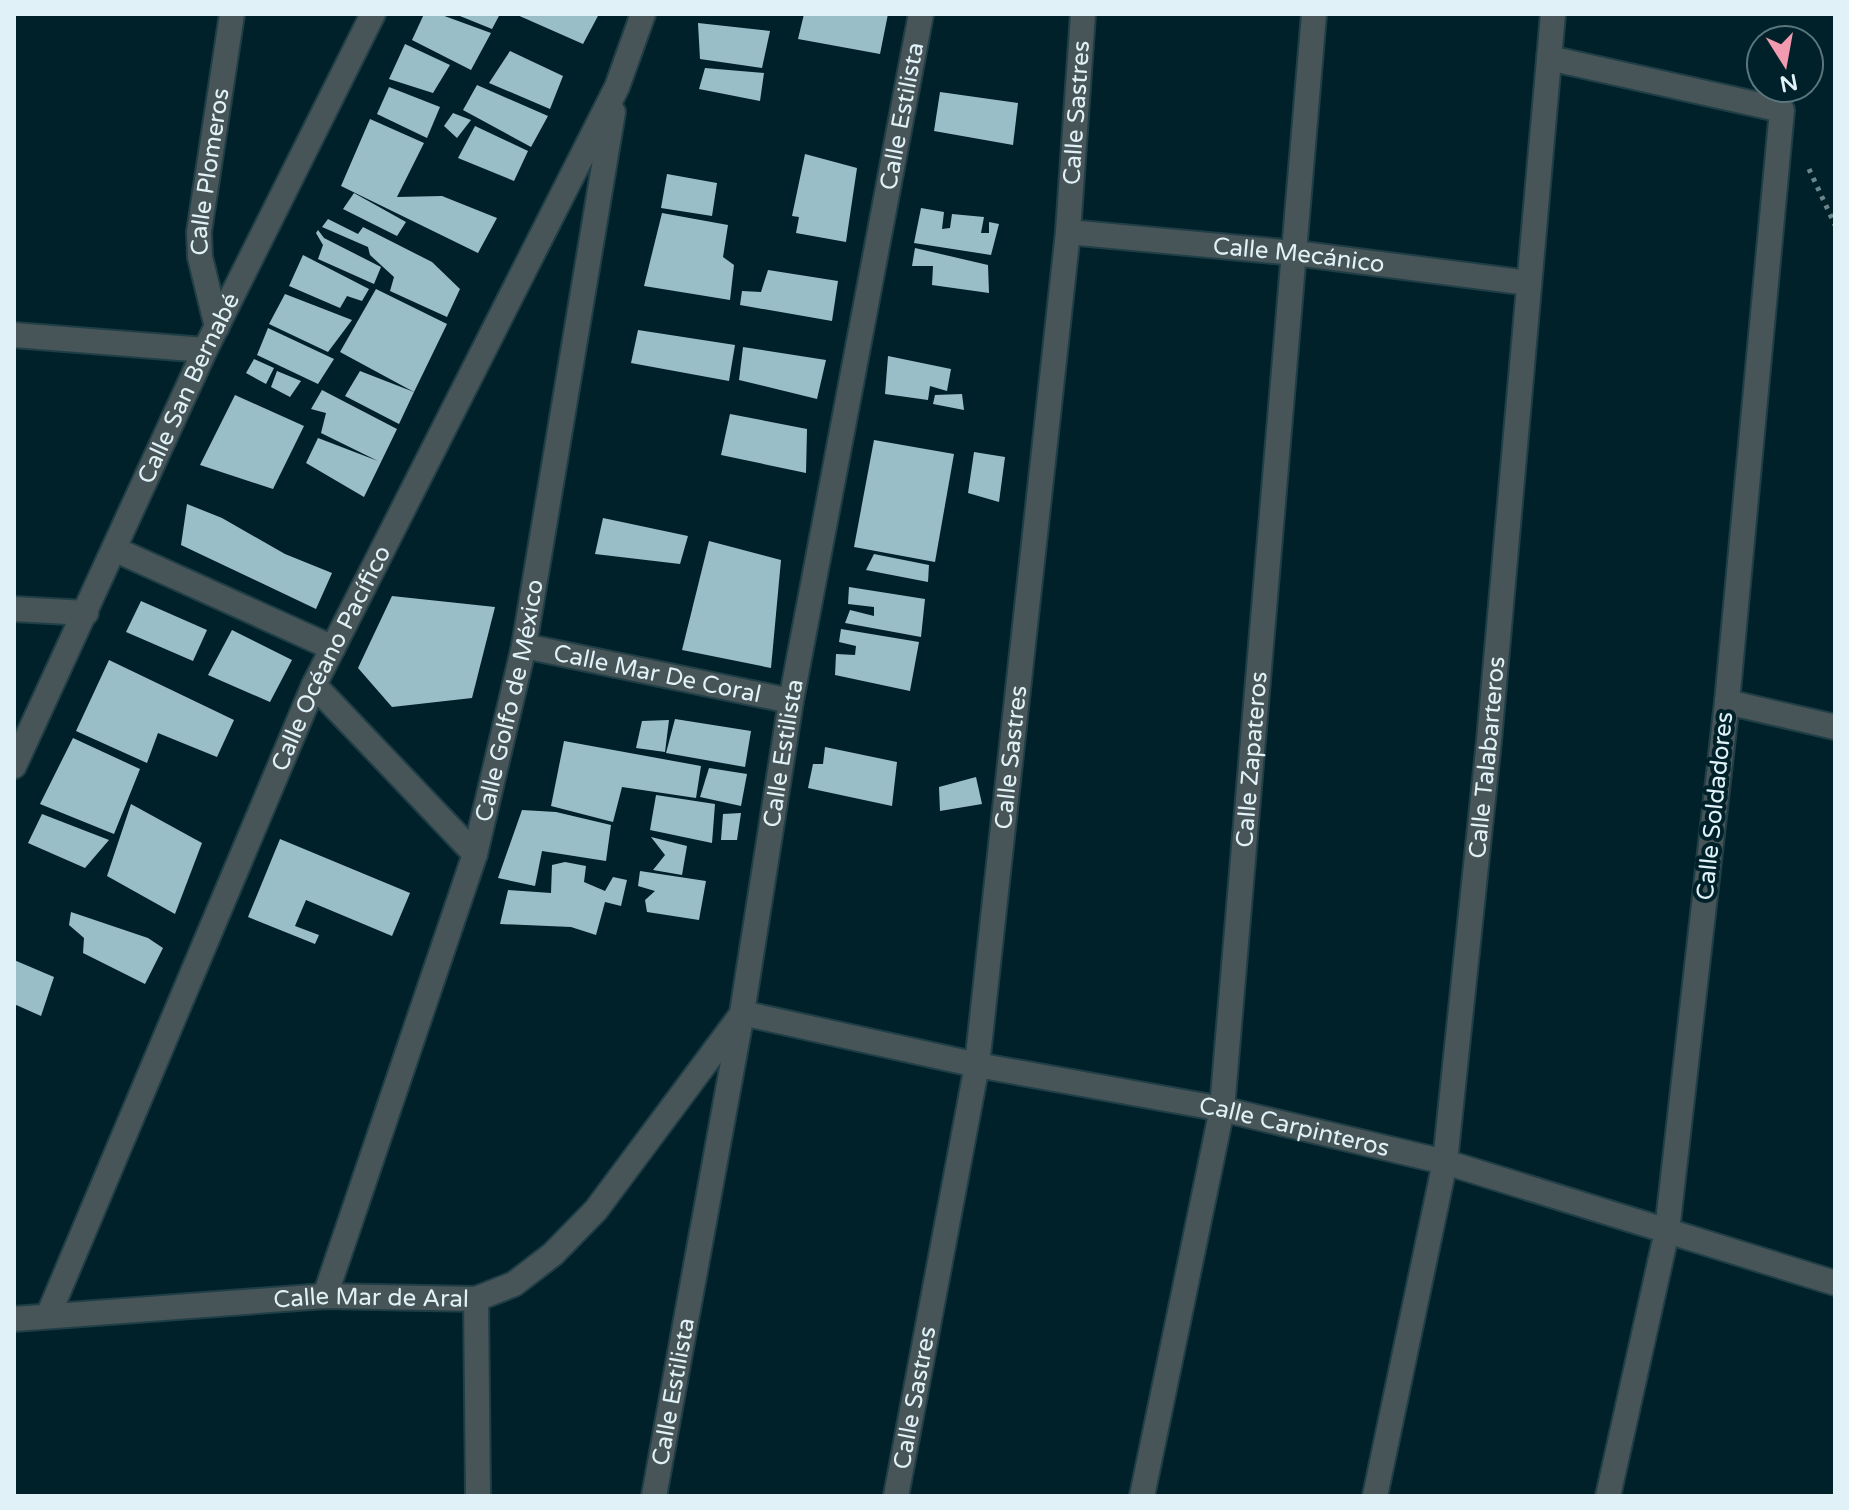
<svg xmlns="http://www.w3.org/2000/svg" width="1849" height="1510" viewBox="0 0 1849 1510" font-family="'Varela Round',sans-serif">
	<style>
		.building { fill: #9abec8 }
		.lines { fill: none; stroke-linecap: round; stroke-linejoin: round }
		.street-casing { stroke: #1f3e46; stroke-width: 28 }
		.path { stroke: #6b858b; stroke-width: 5; stroke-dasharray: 4 6; stroke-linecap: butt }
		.street { stroke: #475458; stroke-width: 24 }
		.labels { text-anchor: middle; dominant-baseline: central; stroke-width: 8; stroke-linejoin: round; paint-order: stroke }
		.street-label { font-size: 24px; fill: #e0f2f7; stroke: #002129 }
	</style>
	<rect width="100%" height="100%" fill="#002129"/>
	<g class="building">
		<path d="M424,14h15l52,19 -20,37 -59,-30z"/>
		<path d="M455,14h45l-8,15z"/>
		<path d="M515,14h84l-16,30z"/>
		<path d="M804,14h84l-8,40 -82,-15z"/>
		<path d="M698,23l72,8 -8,37 -62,-9z"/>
		<path d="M405,44l45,21 -17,28 -44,-14z"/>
		<path d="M510,51l53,25 -13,33 -61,-26z"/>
		<path d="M705,68l59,5 -4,28 -61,-12z"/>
		<path d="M477,85l71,31 -17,31 -68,-37z"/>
		<path d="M389,87l51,20 -13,31 -50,-24z"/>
		<path d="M940,92l78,11 -5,42 -79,-14z"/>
		<path d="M453,113l18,7 -14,18 -13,-12z"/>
		<path d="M370,119l54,24 -27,54 45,-1 55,22 -19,35 -137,-67z"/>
		<path d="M475,126l53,25 -14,30 -56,-23z"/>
		<path d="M805,154l52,14 -11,74 -50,-9 3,-16 -7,-1z"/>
		<path d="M667,174l50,9 -5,33 -51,-8z"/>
		<path d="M354,193l52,29 -9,14 -54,-27z"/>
		<path d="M921,208l23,4 -2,17 8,-1 2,-14 32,3 -3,16h8v-11l10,2 -8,31 -77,-12z"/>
		<path d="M662,213l66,12 -5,32 11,8 -4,35 -86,-14z"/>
		<path d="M328,219l30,15 5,-7 69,35 28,27 -13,28 -57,-26 4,-14 -24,-22 -2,-8 -46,-20z"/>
		<path d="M318,230l6,8 57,29 -7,17 -56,-25 5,-14 -7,-12z"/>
		<path d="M915,248l73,17 1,28 -57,-8 1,-19h-21z"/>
		<path d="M303,255l66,34 -7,12 -15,-5 -7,12 -51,-22z"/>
		<path d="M768,270l70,11 -6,40 -92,-16 2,-14 19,1z"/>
		<path d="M376,289l71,35 -33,68 -74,-40z"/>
		<path d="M285,294l67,26 -24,32 -59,-28z"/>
		<path d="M268,328l66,31 -16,25 -61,-29z"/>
		<path d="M638,330l97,15 -6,36 -98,-18z"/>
		<path d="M743,347l83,13 -9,39 -78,-19z"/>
		<path d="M888,356l63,13 -4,22 -17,-5 -2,14 -43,-6z"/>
		<path d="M254,359l20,9 -8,16 -20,-11z"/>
		<path d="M277,371l24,10 -11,16 -19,-10z"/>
		<path d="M360,371l54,21 -15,32 -54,-28z"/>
		<path d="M322,390l75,39 -33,68 -58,-34 12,-25 60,23 -57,-28 5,-20 -15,-4z"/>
		<path d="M962,394l2,16 -31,-6 2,-9z"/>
		<path d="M235,395l69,31 -31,63 -73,-24z"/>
		<path d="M730,414l77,15 -1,44 -85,-18z"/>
		<path d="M874,440l80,14 -19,108 -81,-15z"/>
		<path d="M974,452l31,5 -6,45 -31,-9z"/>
		<path d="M187,504l35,14 63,36 47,19 -16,36 -135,-64z"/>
		<path d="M603,518l85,18 -8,28 -85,-10z"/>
		<path d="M709,541l72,19 -10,108 -89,-18z"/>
		<path d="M874,554l55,11 -1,17 -62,-12z"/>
		<path d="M849,587l76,12 -4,38 -76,-14 5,-13 24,6v-9l-26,-3z"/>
		<path d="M392,596l103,11 -23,91 -80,9 -34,-39z"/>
		<path d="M141,601l66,29 -14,31 -67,-29z"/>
		<path d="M841,629l78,13 -9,49 -75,-16 1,-21 19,1 1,-9 -17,-4z"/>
		<path d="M232,630l60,30 -22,42 -62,-27z"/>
		<path d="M109,660l125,60 -17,37 -59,-24 -11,30 -71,-32z"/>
		<path d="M675,719l76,12 -6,36 -79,-14z"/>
		<path d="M669,720l-4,32 -29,-4 6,-27z"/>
		<path d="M73,738l67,31 -26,65 -74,-30z"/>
		<path d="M564,741l137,25 -5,32 -74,-11 -9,35 -62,-16z"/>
		<path d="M825,747l72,15 -5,44 -84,-18 5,-24h10z"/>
		<path d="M709,768l38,6 -6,32 -41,-9z"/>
		<path d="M976,777l6,27 -42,7 -1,-24z"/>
		<path d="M656,795l59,9 -3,39 -62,-13z"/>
		<path d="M131,804l71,39 -27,71 -68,-38z"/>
		<path d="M522,810l34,2 55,13 -5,36 -64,-10 -7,35 -37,-8z"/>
		<path d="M741,813l-4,27h-16l2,-26z"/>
		<path d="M42,814l67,26 -24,28 -57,-25z"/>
		<path d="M651,837l36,9 -5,29 -29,-5 12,-15z"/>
		<path d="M280,839l130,54 -18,43 -86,-36 -11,26 24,9 -4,9 -67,-27z"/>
		<path d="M565,862l21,4 -2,16 21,9 8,-14 14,3 -6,26 -16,-4 -9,33 -25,-8 -71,-3 8,-34 43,3 1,-28z"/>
		<path d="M640,871l66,10 -7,39 -52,-8 -2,-12 10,-9 -17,-5z"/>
		<path d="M71,912l77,26 15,10 -18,36 -62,-31 1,-15 -15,-13z"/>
		<path d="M14,960l40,17 -13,39 -27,-12z"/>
	</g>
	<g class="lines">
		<g class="street-casing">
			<g id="street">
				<path d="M1549,58l233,52 -55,592 -60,529 -59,265"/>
				<path id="s1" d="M1068,232l227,21 234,30"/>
				<path id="s2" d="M217,327l-17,-70 -1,-25 33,-218"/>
				<path d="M14,335l191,15"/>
				<path d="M114,549l219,99"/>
				<path d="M14,609l72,4"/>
				<path id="s3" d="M524,646l267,55"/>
				<path d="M314,685l161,169"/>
				<path d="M1727,702l108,25"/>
				<path id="s4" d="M14,766l191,-416 168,-336"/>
				<path id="s5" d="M742,1013l235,52 245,44 223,53 390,121"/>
				<path id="s6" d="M325,1296l150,-442 49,-208 89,-534"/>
				<path d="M476,1299l2,197"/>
				<path id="s7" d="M48,1316l266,-631 303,-598 26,-73"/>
				<path id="s8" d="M14,1319l311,-23 151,3 38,-15 39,-30 43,-44 143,-192"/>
				<path id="s9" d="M654,1496l88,-483 49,-312 130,-687"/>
				<path id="s10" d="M896,1496l81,-431 91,-833 15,-218"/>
				<path id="s11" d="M1142,1496l80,-387 92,-1095"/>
				<path id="s12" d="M1375,1496l70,-334 44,-421 64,-727"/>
			</g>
		</g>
		<path class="path" d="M1809,169l26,56"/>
		<use href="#street" class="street"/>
	</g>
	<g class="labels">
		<g class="street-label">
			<text stroke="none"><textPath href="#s10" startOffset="1396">Calle Sastres</textPath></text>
			<text stroke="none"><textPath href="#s9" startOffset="1402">Calle Estilista</textPath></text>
			<text stroke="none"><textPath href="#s2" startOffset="158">Calle Plomeros</textPath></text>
			<text stroke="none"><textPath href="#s1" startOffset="232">Calle Mecánico</textPath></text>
			<text stroke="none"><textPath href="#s4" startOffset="416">Calle San Bernabé</textPath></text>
			<text stroke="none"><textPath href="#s7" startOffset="716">Calle Océano Pacífico</textPath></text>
			<text stroke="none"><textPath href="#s3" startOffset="136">Calle Mar De Coral</textPath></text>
			<text stroke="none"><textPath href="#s6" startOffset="624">Calle Golfo de México</textPath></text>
			<text stroke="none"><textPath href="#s9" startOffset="754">Calle Estilista</textPath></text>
			<text stroke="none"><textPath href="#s10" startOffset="748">Calle Sastres</textPath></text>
			<text stroke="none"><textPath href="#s11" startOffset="746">Calle Zapateros</textPath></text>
			<text stroke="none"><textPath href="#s12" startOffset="748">Calle Talabarteros</textPath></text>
			<text transform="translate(1715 806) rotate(-84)">Calle Soldadores</text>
			<text stroke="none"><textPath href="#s5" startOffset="564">Calle Carpinteros</textPath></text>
			<text stroke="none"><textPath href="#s8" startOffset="358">Calle Mar de Aral</textPath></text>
			<text stroke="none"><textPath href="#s9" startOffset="106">Calle Estilista</textPath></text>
			<text stroke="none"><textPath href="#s10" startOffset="100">Calle Sastres</textPath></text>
		</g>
	</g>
	<rect width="1849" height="1510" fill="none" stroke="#e0f2f7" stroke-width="32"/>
	<g transform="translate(1785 64) rotate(169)"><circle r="38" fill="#002129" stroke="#5a757b" stroke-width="2"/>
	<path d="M0-6L14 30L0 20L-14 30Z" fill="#f29ab0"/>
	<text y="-12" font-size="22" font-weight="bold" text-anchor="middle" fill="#e0f2f7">N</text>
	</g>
</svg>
